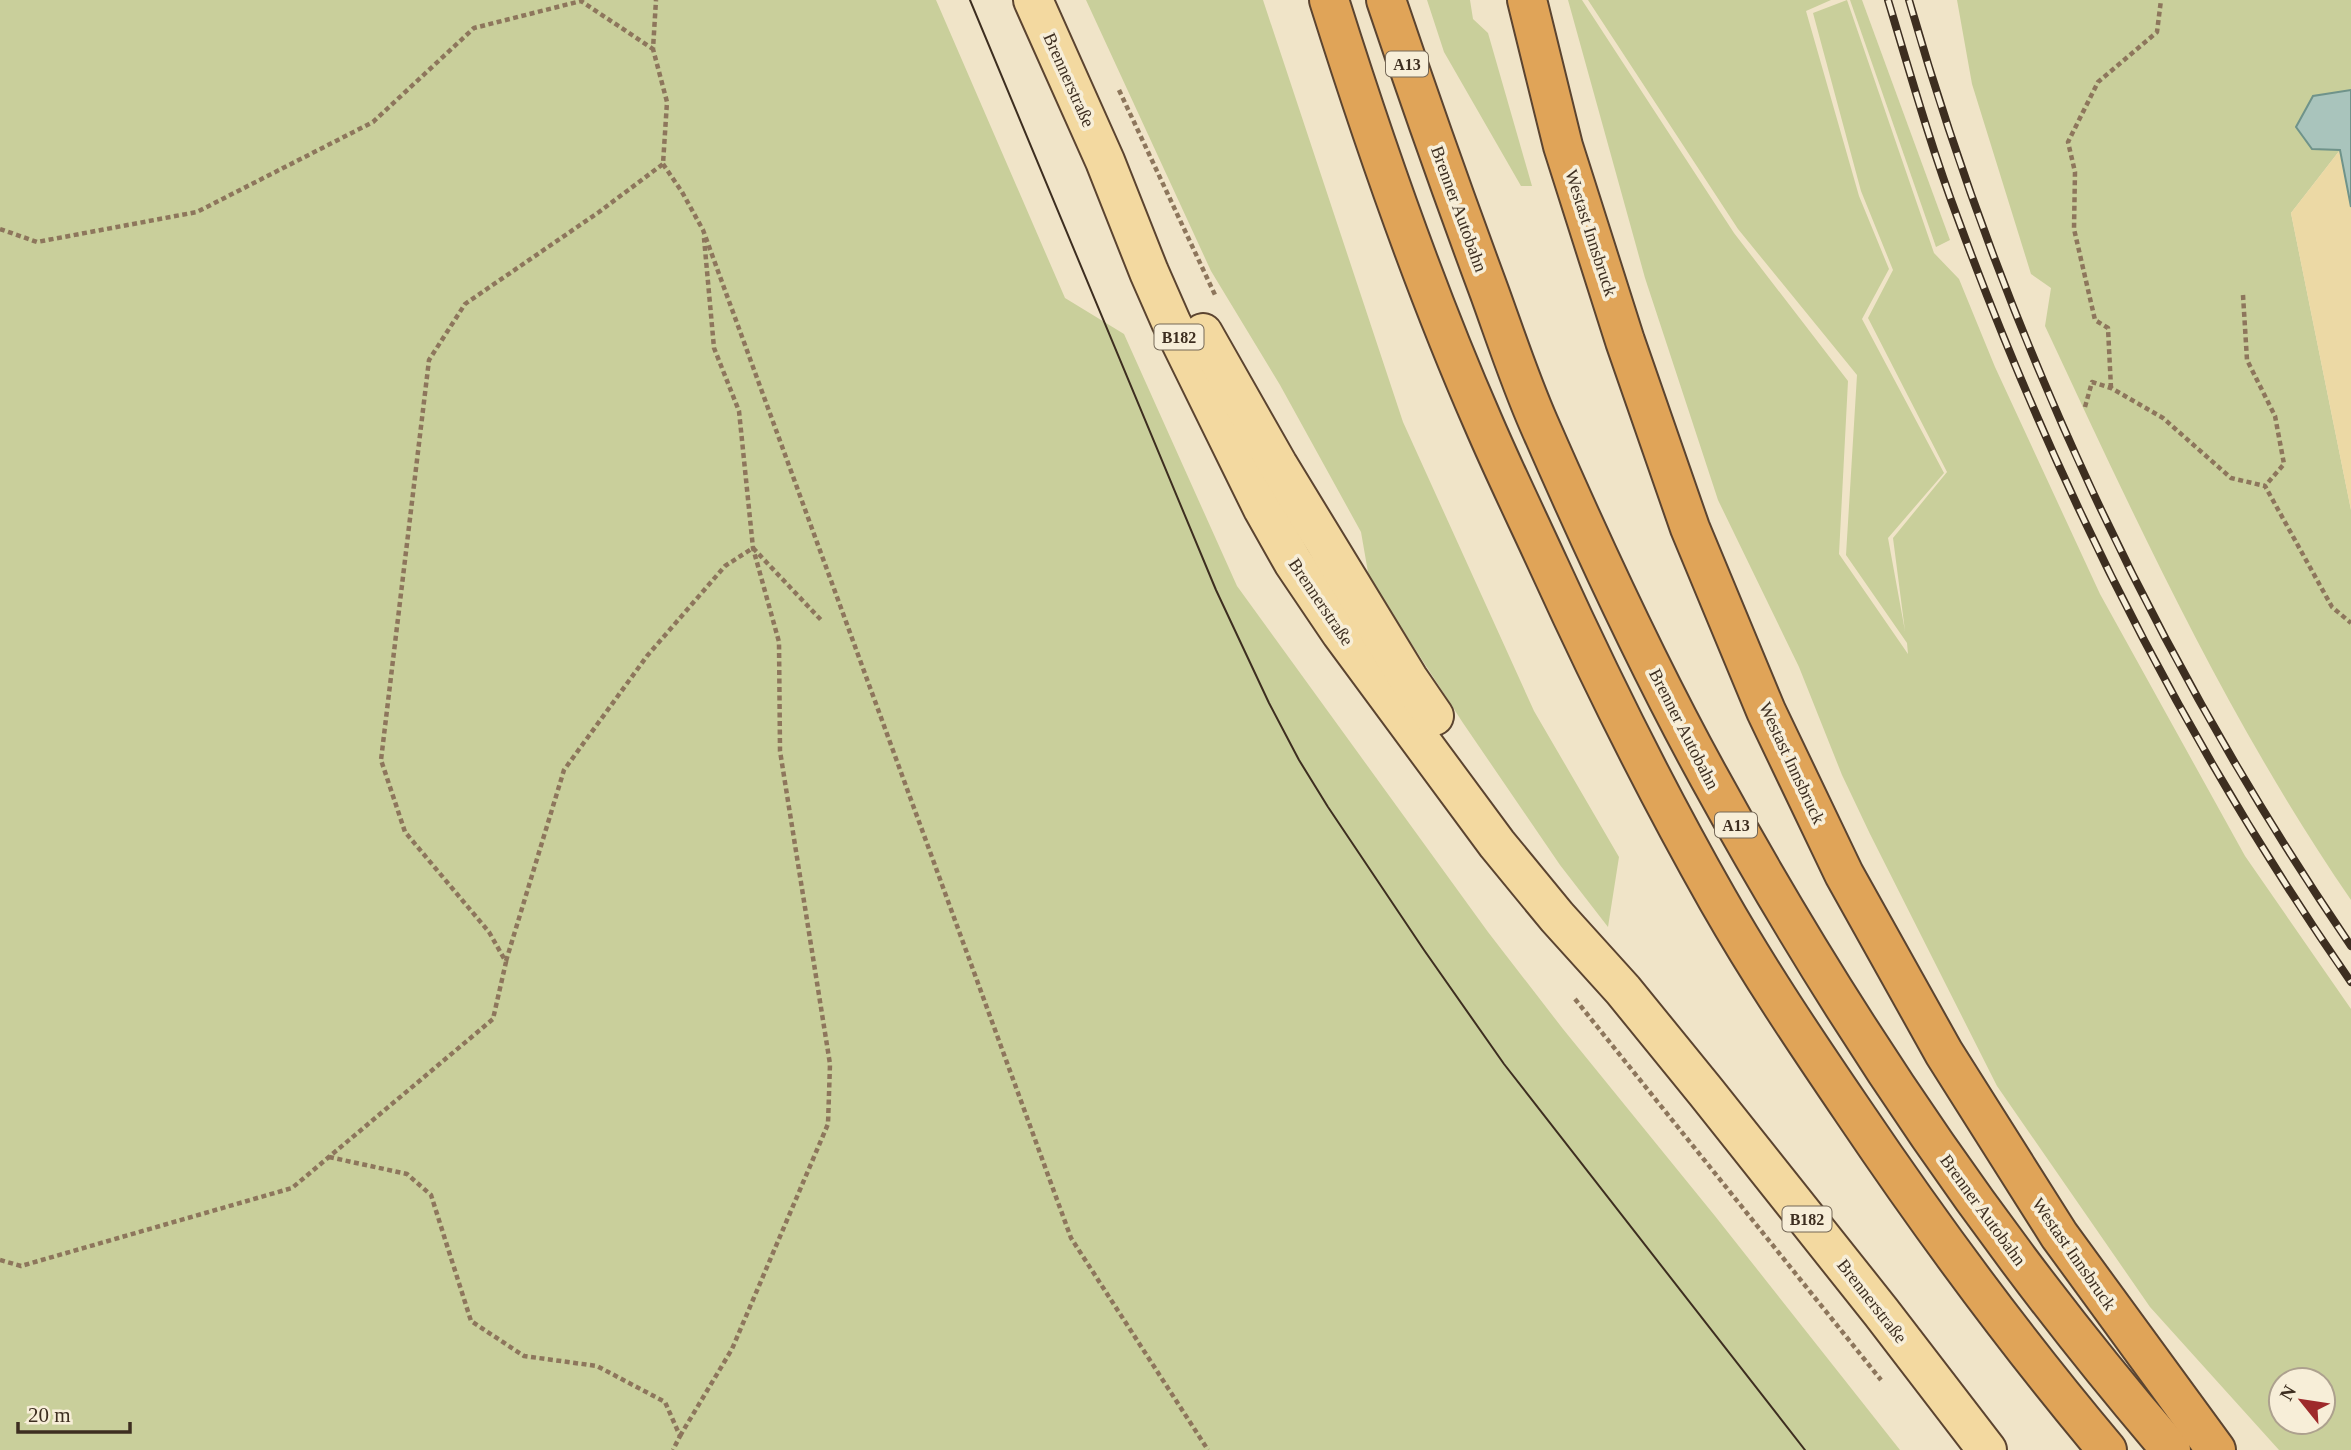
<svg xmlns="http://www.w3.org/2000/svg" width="2351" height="1450" viewBox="0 0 2351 1450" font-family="Georgia,serif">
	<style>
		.green { fill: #c9cf9b; fill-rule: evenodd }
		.sand { fill: #ecd9a5 }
		.water { fill: #a9c4bc; stroke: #6f938a; stroke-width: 2 }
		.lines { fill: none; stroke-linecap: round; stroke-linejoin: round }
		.primary-casing { stroke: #5b4430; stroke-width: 42 }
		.highway-casing { stroke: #5b4430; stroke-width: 42 }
		.path { stroke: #8d765c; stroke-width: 4.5; stroke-dasharray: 5 3.5; stroke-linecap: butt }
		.primary { stroke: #f3d9a0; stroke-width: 38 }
		.highway { stroke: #e0a458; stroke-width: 38 }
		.tram { stroke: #3d2e20; stroke-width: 2 }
		.rail-casing { stroke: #3d2e20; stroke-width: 8 }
		.rail { stroke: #f7eed8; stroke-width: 5; stroke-dasharray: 16; stroke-linecap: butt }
		.labels { text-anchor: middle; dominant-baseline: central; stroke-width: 7; stroke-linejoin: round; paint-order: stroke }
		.shield { fill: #f7eed8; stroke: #756857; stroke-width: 2 }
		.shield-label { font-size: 16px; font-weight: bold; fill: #3d2e20 }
		.street-label { font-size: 18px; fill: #3d2e20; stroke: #f7eed8 }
	</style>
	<rect width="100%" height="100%" fill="#f0e4c8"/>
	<g class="green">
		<path d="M0,0h936l129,298 59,36 113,252 251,346 75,97 152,187 185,234h-1900z"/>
		<path d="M1086,0h177l140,422 131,289 85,146 -11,70 -48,-62 -97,-142 -94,-145 -8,-46 -81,-147 -69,-114z"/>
		<path d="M1427,0h43l3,19 15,14 44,153h-11l-77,-134z"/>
		<path d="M1568,0h14l152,233 114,148 -9,173 69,100 -1,-11 -61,-88 11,-180 -119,-146 -150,-229h243l-25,11 53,185 30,73 -27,50 82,154 -56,65 17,93 -12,-93 54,-66 -79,-154 25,-48 -32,-79 -48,-178 34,-13 87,253 25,26 36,88 105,227 145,262 106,153v441h-72l-129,-143 -153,-221 -127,-252 -28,-59 -43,-108 -81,-167 -73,-222zM2281,1380h42v42h-42z"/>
		<path d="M1850,0h12l88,240 -14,7z"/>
		<path d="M1957,0h394v90l-38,6 27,54 -49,63 60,297v390c-123,-179 -214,-377 -306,-574l6,-38 -20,-14 -59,-190z"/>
	</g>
	<path class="sand" d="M2340,150l11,57v303l-60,-297z"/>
	<path class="water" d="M2351,90v117l-11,-57 -28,-1 -16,-22 17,-31z"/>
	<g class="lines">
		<g class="primary-casing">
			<g id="primary">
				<path d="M1033,0l72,161 44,111 22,50 92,187 30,53 48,71 156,211 60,73 66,73 83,102 175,220 106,138"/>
				<path d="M1203,333l75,132 130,213 26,38"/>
			</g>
		</g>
		<g class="highway-casing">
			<g id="highway">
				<path d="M1329,0c45,143 94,285 154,422 21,49 44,96 66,144 52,114 107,225 169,334 41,72 88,142 135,211 79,117 163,231 254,339"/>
				<path d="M1386,0c33,98 67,194 103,291 16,44 31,90 50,133 52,119 107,239 170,353 131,239 285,467 462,673"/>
				<path d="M1527,0l36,146 62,195 65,187 76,183 78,163 100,179 115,182 157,215"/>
			</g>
		</g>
		<g class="path">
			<path d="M1119,90l97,207"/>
			<path d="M663,164l19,28 21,38 368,1008 137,212"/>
			<path d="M0,229l37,13 160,-30 176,-90 101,-94 107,-27 72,48"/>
			<path d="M2243,295l4,65 28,56 9,48 -19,22"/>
			<path d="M2111,388l-3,-60 -13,-8 -21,-91 1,-57 -7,-30 30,-60 59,-50 4,-32"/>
			<path d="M2085,407l7,-25 19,6 52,30 68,60 34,8 67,121 19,16"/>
			<path d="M506,961l58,-191 83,-114 78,-90 28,-18 69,73"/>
			<path d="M1575,999l306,381"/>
			<path d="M329,1157l78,17 24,21 40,126 53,35 73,10 68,36 15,34 -7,14"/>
			<path d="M0,1260l21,6 271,-78 201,-169 13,-57 -17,-30 -84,-100 -24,-72 48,-400 36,-56 134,-92 64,-48 4,-62 -14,-53 3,-49"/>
			<path d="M680,1436l52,-87 96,-225 2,-60 -50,-313 -1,-109 -26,-94 -14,-137 -25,-63 -10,-110"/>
		</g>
		<use href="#primary" class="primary"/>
		<use href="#highway" class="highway"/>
		<path class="tram" d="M970,0l246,590 53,113 30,57 29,47 96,143 80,114 301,386"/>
		<g class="rail-casing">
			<g id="rail">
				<path d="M1888,0c22,73 43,147 70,219 99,270 229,527 393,763"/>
				<path d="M1909,0c96,335 245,658 442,946"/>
			</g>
		</g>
		<use href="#rail" class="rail"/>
	</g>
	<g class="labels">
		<g class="shield">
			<rect x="1386" y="51.5" width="42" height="25" rx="5"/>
			<rect x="1154.5" y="324.5" width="49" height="25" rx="5"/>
			<rect x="1715" y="812.5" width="42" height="25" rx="5"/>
			<rect x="1782.5" y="1206.5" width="49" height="25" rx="5"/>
		</g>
		<g class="shield-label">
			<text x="1407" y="64">A13</text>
			<text x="1179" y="337">B182</text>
			<text x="1736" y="825">A13</text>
			<text x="1807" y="1219">B182</text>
		</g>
		<g class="street-label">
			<text transform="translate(1069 80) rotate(66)">Brennerstraße</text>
			<text transform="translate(1459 209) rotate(70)">Brenner Autobahn</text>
			<text transform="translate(1591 233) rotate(72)">Westast Innsbruck</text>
			<text transform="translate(1321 602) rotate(56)">Brennerstraße</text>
			<text transform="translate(1684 729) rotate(63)">Brenner Autobahn</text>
			<text transform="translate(1792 763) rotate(65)">Westast Innsbruck</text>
			<text transform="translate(1983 1210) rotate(54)">Brenner Autobahn</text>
			<text transform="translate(2074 1254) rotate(55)">Westast Innsbruck</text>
			<text transform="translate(1872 1301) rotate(52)">Brennerstraße</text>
		</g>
	</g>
	<g transform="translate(2302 1401) rotate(300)"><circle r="33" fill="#f7eed8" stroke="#ada18e" stroke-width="2"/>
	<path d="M0-5L12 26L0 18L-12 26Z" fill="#9e2a2b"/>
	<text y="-10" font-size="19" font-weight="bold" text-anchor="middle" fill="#3d2e20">N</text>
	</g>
	<path d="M18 1422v10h112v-10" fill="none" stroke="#3d2e20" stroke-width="3.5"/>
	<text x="28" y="1422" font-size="21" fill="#3d2e20" stroke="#f7eed8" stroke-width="5" paint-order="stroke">20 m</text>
</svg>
